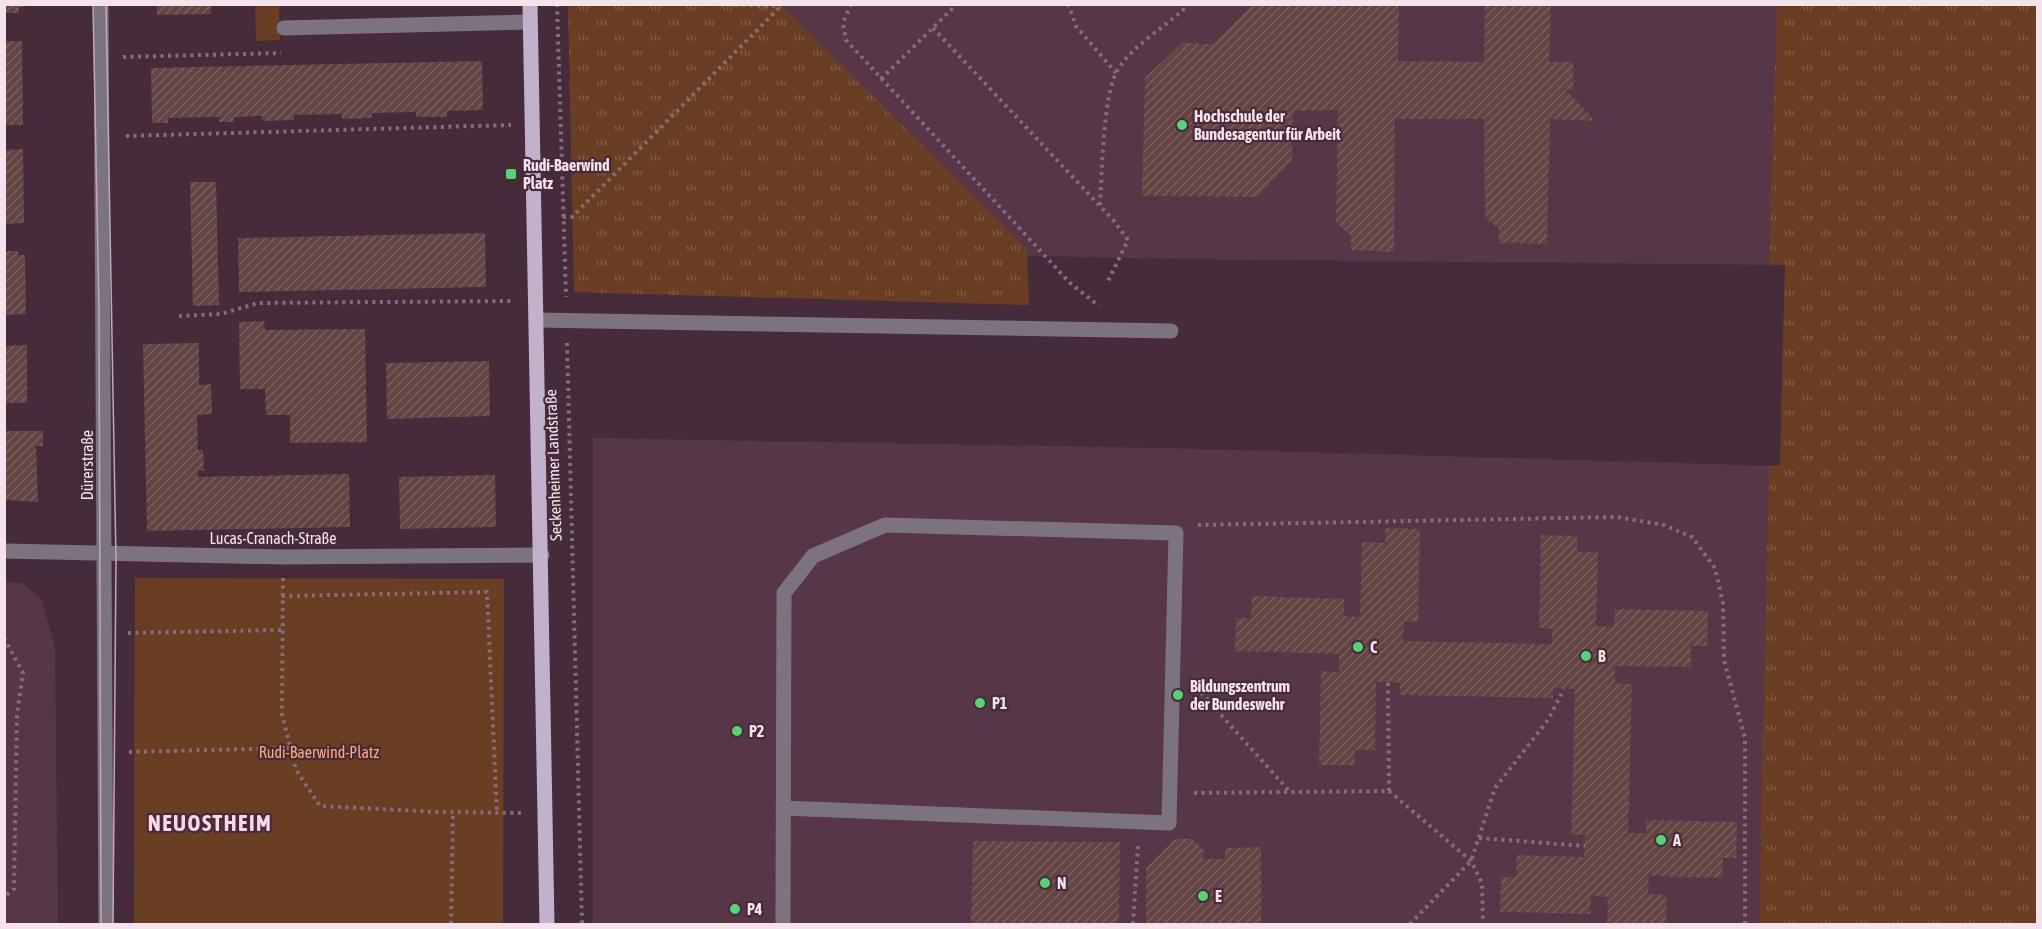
<svg xmlns="http://www.w3.org/2000/svg" width="2042" height="929" viewBox="0 0 2042 929" font-family="'Asap Condensed',sans-serif">
	<style>
		.built { fill: #573648 }
		.grass { fill: url(#grass-tufts) }
		.park { fill: #6a3e23 }
		.building { fill: url(#building-hatch) }
		.lines { fill: none; stroke-linecap: round; stroke-linejoin: round }
		.path { stroke: #856d7a; stroke-width: 4; stroke-dasharray: 3 4.5; stroke-linecap: butt }
		.minor { stroke: #7b7480; stroke-width: 15 }
		.major { stroke: #c1b1ca; stroke-width: 15 }
		.tram { stroke: #beaab4; stroke-width: 1.5 }
		.poi-dot { fill: #53d672; stroke: #462b3a; stroke-width: 2 }
		.labels { text-anchor: middle; dominant-baseline: central; stroke-width: 4.5; stroke-linejoin: round; paint-order: stroke }
		.poi-label { font-size: 16px; font-weight: bold; fill: #f5e3ec; stroke: #462b3a; text-anchor: start }
		.street-label { font-size: 16px; fill: #f5e3ec; stroke: #462b3a }
		.park-label { font-size: 16px; fill: #fea977; stroke: #462b3a }
		.district-label { font-size: 22px; font-weight: bold; letter-spacing: 1.5px; fill: #fad7e9; stroke: #462b3a }
	</style>
	<defs>
		<pattern id="grass-tufts" width="24" height="20" patternUnits="userSpaceOnUse" patternTransform="scale(1.5)"><rect width="24" height="20" fill="#6a3e23"/><path d="M3 7l-1-3M5 7V3M7 7l1-3M15 17l-1-3M17 17v-4M19 17l1-3" fill="none" stroke="#805a43"/></pattern>
		<pattern id="building-hatch" width="6" height="6" patternUnits="userSpaceOnUse" patternTransform="scale(1.5)"><rect width="6" height="6" fill="#644343"/><path d="M-1 1l2-2M0 6l6-6M5 7l2-2" fill="none" stroke="#7b5e5e"/></pattern>
	</defs>
	<rect width="100%" height="100%" fill="#462b3a"/>
	<g class="built">
		<path d="M589,5h1448v919h-1444v-486l572,10 615,18 5,-201 -612,-6 -579,-13z"/>
		<path d="M5,582l18,1 19,17 13,48 3,276h-53z"/>
	</g>
	<g class="grass">
		<path d="M568,5h213l246,244 2,56 -455,-13z"/>
		<path d="M1777,5h260v919h-278l10,-458 11,-1 5,-200 -16,-1z"/>
	</g>
	<g class="park">
		<path d="M255,5h24l1,35 -24,1z"/>
		<path d="M135,578l369,1 -1,345h-369z"/>
	</g>
	<g class="building">
		<path d="M4,4h21v3h-6v6h-15z"/>
		<path d="M157,4h54v10l-54,1z"/>
		<path d="M1253,4h146l-1,57 86,1 1,-58h66l-2,58h24v28l-8,-1 30,32 -45,-2 -3,125 -48,-1v-14l-14,-12 -1,-98h-89l-1,133 -43,-2v-14l-15,-14 2,-112 -45,1 -1,50 -35,36 -115,-1 3,-118 37,-35 31,1z"/>
		<path d="M4,41h18l1,84h-19z"/>
		<path d="M482,61l1,49 -36,1v6h-31v-5l-44,1v5l-30,1v-5l-48,1v5l-31,1 -1,-5 -28,1v5h-15v-5l-51,1v5h-16l-1,-55z"/>
		<path d="M23,149l1,74 -20,1v-74z"/>
		<path d="M190,182h26l3,123 -26,1z"/>
		<path d="M485,233l1,54 -247,5 -1,-54z"/>
		<path d="M4,251h14v4h7l1,59 -22,1z"/>
		<path d="M264,321l1,9 100,-1 2,113 -77,1v-28h-24l-1,-26h-25l-1,-67z"/>
		<path d="M199,343v42l12,-1 1,30 -15,1 1,35h5l1,21h-6v6l151,-3 1,53 -203,4 -4,-187z"/>
		<path d="M27,345v58h-23v-57z"/>
		<path d="M489,361l1,55 -103,3 -1,-56z"/>
		<path d="M4,431h39v15h-7l2,56 -34,-2z"/>
		<path d="M495,475l1,52 -96,2 -1,-52z"/>
		<path d="M1385,528l35,1 -2,93 -14,-1 -1,20 149,3v-15l-13,-1 2,-93 36,1v16h21l-2,74 18,1 1,-18 93,2 -1,35h-16v21l-76,-1v17l17,1 -4,149h18v-13l91,2 -1,36h-13l-1,20 -73,-2 -1,18 19,1 -1,29h-59l1,-27 -17,-1 -1,18 -90,-2 1,-35h15l1,-22 67,2 1,-22h-14l4,-146 -22,-1v10l-153,-3v-12l-24,-1 -1,68h-20v15h-36l2,-94 18,1v-18l-104,-3 1,-33h15l1,-22 92,3v17l16,1 2,-75 23,1z"/>
		<path d="M1174,839h18l12,11 -1,9h22v-11l36,-1v77h-115v-56z"/>
		<path d="M973,841l147,1 -1,82h-148z"/>
	</g>
	<g class="lines">
		<g class="path">
			<path d="M557,4l9,293"/>
			<path d="M712,4l69,2"/>
			<path d="M851,4l-8,19 3,17 224,243 29,23"/>
			<path d="M1068,4l8,22 40,47"/>
			<path d="M933,28l181,193 14,19 -20,41"/>
			<path d="M123,57l158,-4"/>
			<path d="M881,79l76,-75"/>
			<path d="M126,136l385,-11"/>
			<path d="M1100,205c2,-32 3,-106 16,-132 11,-23 48,-46 67,-63l2,-6"/>
			<path d="M563,217h9l211,-213"/>
			<path d="M179,316l42,-2 37,-11 254,-2"/>
			<path d="M567,343l15,581"/>
			<path d="M1198,525l419,-8 47,8 28,12 23,31 8,35 1,57 21,78v186"/>
			<path d="M283,578l-1,136 14,56 24,36 118,6 84,1"/>
			<path d="M282,596l205,-4 10,222"/>
			<path d="M128,633l154,-3"/>
			<path d="M4,638l19,35 -6,41 -3,175 -10,8"/>
			<path d="M1196,687l95,106"/>
			<path d="M129,752l161,-4"/>
			<path d="M1389,791l82,70 11,22 1,41"/>
			<path d="M1194,793l195,-2 -1,-108"/>
			<path d="M1479,838l106,8"/>
			<path d="M451,924l2,-112"/>
			<path d="M1133,924l5,-79"/>
			<path d="M1410,924l61,-63 24,-73 53,-68 16,-31"/>
		</g>
		<g class="minor">
			<path d="M101,4l5,920"/>
			<path d="M284,28l246,-6"/>
			<path d="M537,320l634,11"/>
			<path d="M4,551l280,6 258,-2"/>
			<path d="M783,924l1,-331 29,-37 72,-31 291,8 -7,290 -386,-15"/>
		</g>
		<path class="major" d="M530,4l17,920"/>
		<g class="tram">
			<path d="M93,4l6,306 2,614"/>
			<path d="M106,4l10,556 -3,364"/>
		</g>
	</g>
	<g class="poi-dot">
		<circle cx="1182" cy="125" r="6"/>
		<rect x="505" y="168" width="12" height="12" rx="3"/>
		<circle cx="1358" cy="647" r="6"/>
		<circle cx="1586" cy="656" r="6"/>
		<circle cx="1178" cy="695" r="6"/>
		<circle cx="980" cy="703" r="6"/>
		<circle cx="737" cy="731" r="6"/>
		<circle cx="1661" cy="840" r="6"/>
		<circle cx="1045" cy="883" r="6"/>
		<circle cx="1203" cy="896" r="6"/>
		<circle cx="735" cy="909" r="6"/>
	</g>
	<g class="labels">
		<g class="poi-label">
			<text x="1194" y="116">Hochschule der<tspan x="1194" dy="18">Bundesagentur für Arbeit</tspan></text>
			<text x="523" y="165">Rudi-Baerwind<tspan x="523" dy="18">Platz</tspan></text>
			<text x="1370" y="647">C</text>
			<text x="1598" y="656">B</text>
			<text x="1190" y="686">Bildungszentrum<tspan x="1190" dy="18">der Bundeswehr</tspan></text>
			<text x="992" y="703">P1</text>
			<text x="749" y="731">P2</text>
			<text x="1673" y="840">A</text>
			<text x="1057" y="883">N</text>
			<text x="1215" y="896">E</text>
			<text x="747" y="909">P4</text>
		</g>
		<g class="street-label">
			<text transform="translate(87 465) rotate(-90)">Dürerstraße</text>
			<text transform="translate(553 465) rotate(-92)">Seckenheimer Landstraße</text>
			<text x="273" y="538">Lucas-Cranach-Straße</text>
		</g>
		<g class="park-label">
			<text x="319" y="752">Rudi-Baerwind-Platz</text>
		</g>
		<g class="district-label">
			<text x="210" y="823">NEUOSTHEIM</text>
		</g>
	</g>
	<rect width="2042" height="929" fill="none" stroke="#f5e3ec" stroke-width="12"/>
</svg>
